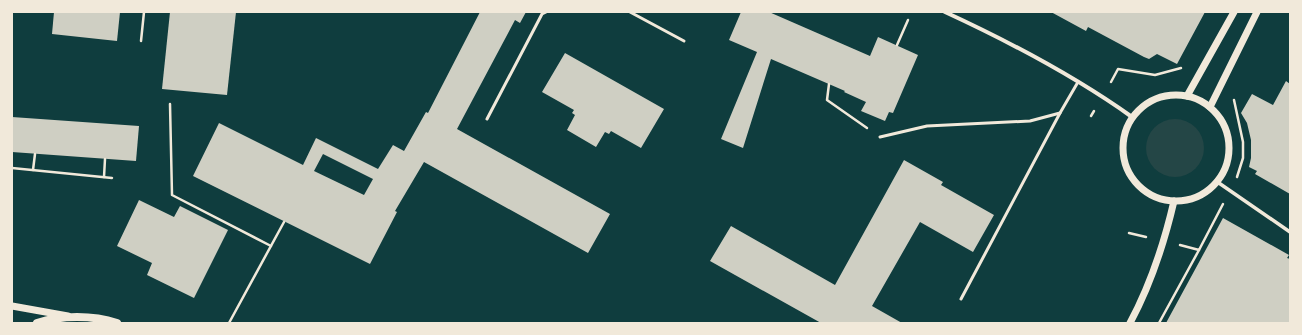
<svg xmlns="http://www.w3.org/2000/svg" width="1302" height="335" viewBox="0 0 1302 335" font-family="'DejaVu Sans',sans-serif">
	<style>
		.green { fill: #244646 }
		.building { fill: #cfcfc3; fill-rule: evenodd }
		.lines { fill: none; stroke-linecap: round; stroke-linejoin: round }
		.path { stroke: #f1e9da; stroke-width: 2.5 }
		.service { stroke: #f1e9da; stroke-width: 3 }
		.pedestrian { stroke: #f1e9da; stroke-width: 3.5 }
		.minor { stroke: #f1e9da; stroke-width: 4 }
		.tertiary { stroke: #f1e9da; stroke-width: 7 }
		.secondary { stroke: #f1e9da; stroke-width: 8 }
	</style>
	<rect width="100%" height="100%" fill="#0f3d3e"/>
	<circle class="green" cx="1175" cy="148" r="29"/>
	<g class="building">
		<path d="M54,12h66l-3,29 -65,-7z"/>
		<path d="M170,12h66l-9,83 -65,-6z"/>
		<path d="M480,12h46l-6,11 -5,-3 -58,109 153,85 -22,39 -164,-91 -29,49 2,1 -27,52 -177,-88 26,-53 84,42 13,-27 62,31 15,-24 11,6 22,-39 2,1zM323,154l50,25 -9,16 -50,-24z"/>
		<path d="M741,12h28l101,44 8,-19 40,18 -25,58 -4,-1 -4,9 -24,-10 5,-9 -22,-10 1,-1 -74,-32 -28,89 -22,-9 36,-87 -28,-12z"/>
		<path d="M1051,12h154l-28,52 -20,-10 -8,5 -5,-2 -56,-30 -2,4z"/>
		<path d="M565,53l99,56 -23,39 -30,-17 -2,3 -4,-2 -9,15 -29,-17 8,-15 -3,-2 2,-3 -32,-18z"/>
		<path d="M1286,81l4,3v110l-35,-20 2,-3 -8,-4 2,-9v-18l-4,-17 -6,-10 11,-19 21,11z"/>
		<path d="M12,117l127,9 -3,35 -124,-9z"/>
		<path d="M904,160l39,22 -2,3 53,30 -21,37 -53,-30 -48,84 30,17h-81l-111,-62 21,-35 104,59z"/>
		<path d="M139,200l35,17 6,-11 48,24 -34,68 -47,-23 5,-12 -35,-17z"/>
		<path d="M1223,218l66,37 -2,3 3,1v64h-124z"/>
	</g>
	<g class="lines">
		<g class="path">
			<path d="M141,41l3,-29"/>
			<path d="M897,45l11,-25"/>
			<path d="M1111,82l7,-13 37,6 26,-7"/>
			<path d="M829,84l-2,16 40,28"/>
			<path d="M1234,100l9,42v16l-6,19"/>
			<path d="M170,104l2,91 99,51"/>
			<path d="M1091,116l3,-5"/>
			<path d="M12,168l100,10"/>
			<path d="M33,170l2,-16"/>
			<path d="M104,177l1,-18"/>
			<path d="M1129,233l17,4"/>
			<path d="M1180,245l19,5 24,-46"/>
			<path d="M229,323l55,-101"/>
			<path d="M1159,323l40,-73"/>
		</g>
		<g class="service">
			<path d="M630,12l54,29"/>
			<path d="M487,119l55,-105 4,-2"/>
			<path d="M880,137l47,-11 103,-5 30,-8 18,-31"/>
			<path d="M961,299l99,-186"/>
		</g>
		<path class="pedestrian" d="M1216,181l74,51"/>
		<path class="minor" d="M945,12c65,30 128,63 187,105"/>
		<g class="tertiary">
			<circle cx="1176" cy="148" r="53"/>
			<path d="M1187,96l47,-84"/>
			<path d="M1210,107l47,-95"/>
			<path d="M12,306l56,10"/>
			<path d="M1130,323c21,-39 34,-79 44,-122"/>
		</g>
		<path class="secondary" d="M37,323c24,-8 56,-8 80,0"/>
	</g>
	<rect width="1302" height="335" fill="none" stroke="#f1e9da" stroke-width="26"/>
</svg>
